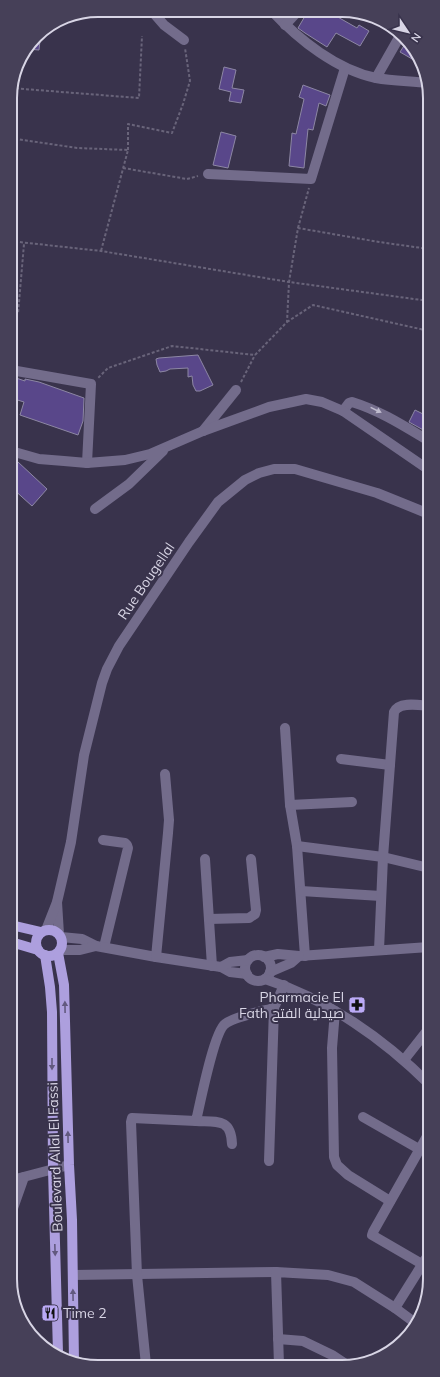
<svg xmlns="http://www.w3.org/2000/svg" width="440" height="1377" viewBox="0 0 440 1377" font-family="Mulish,Cairo,sans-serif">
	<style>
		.building { fill: #59478a; stroke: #8d87a4 }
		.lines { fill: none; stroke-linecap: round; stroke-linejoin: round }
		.path { stroke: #69647a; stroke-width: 2; stroke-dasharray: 3 2; stroke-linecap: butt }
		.minor { stroke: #736c8b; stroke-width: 10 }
		.major { stroke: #ad9fde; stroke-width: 10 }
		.oneway { fill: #bfbbce }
		.oneway2 { fill: #62597f }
		.labels { text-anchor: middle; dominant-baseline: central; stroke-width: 4; stroke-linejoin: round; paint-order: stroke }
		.street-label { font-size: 14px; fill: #d8d5e5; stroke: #39334c }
		.poi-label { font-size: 14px; fill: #d8d5e5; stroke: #39334c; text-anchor: end }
		.rim { fill: none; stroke: #d8d5e5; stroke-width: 2 }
	</style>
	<rect width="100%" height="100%" fill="#39334c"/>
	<g class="building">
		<path d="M308,11l21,1 28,16 2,-3 10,6 -9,15 -24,-13 -9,14 -22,-14 -7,-5z"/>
		<path d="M41,31l-2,19 -12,-1 13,-17z"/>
		<path d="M407,41l12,22 -19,-11z"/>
		<path d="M224,67l12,3 -4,18 12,2 -3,13 -12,-2 2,-9 -12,-3z"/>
		<path d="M303,85l27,10 -4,11 -7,-3 -6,27 -5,-1 -4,39 -15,-2 3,-33 4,1 8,-35 -5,-2z"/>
		<path d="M221,132l15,4 -8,32 -15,-3z"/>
		<path d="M198,355l15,30 -13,6h-4l-3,-6 -1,-9 -4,1v-9l-18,1 -4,2 -6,1 -3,-7 -1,-6 3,-1z"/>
		<path d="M13,377l12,4v-2l14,3 45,16 -1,23 -5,14 -58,-20 4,-13 -13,-4v-15z"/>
		<path d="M415,410l14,7v12l-2,3 -18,-10z"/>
		<path d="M18,462l29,27 -15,17 -21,-19v-17z"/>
	</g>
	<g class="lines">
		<g class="path">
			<path d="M11,88l128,10 3,-62"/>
			<path d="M10,138l67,10 51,2 -27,101"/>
			<path d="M128,150v-26l44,9 11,-29 7,-23 -5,-33"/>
			<path d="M123,168l64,11 11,-3"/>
			<path d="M298,228l11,-40"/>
			<path d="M10,241l91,10 188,31 -2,40 -32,33 -83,-9 -64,22 -10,10"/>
			<path d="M429,249l-50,-7 -81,-14 -9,54 140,19"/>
			<path d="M10,313l8,1 6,-70"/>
			<path d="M287,322l26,-17 116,26"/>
			<path d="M241,382l14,-27"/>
		</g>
		<g class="minor">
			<path d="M151,10l13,15 20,15"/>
			<path d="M272,11c27,29 65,59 104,67 17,3 35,3 52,5"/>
			<path d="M285,25l13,-14"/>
			<path d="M376,78l25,-44"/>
			<path d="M208,174l103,5 34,-111"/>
			<path d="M11,370l80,14 -4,79"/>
			<path d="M343,411l6,-8 3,-1c29,9 52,24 77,39"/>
			<path d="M203,431l33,-41"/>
			<path d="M11,451l28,8 25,2 23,2 38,-3 25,-6 53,-23 66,-24 37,-8 16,3 21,9 86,59"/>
			<path d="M95,509l34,-25 34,-33"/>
			<path d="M285,728l5,77 7,41 8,110"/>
			<path d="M341,759l49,6"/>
			<path d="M290,805l62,-3"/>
			<path d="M103,840l22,3 2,2 1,3 -24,99"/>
			<path d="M297,846l86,11 46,11"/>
			<path d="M205,859l7,107"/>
			<path d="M301,891l80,5"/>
			<path d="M427,899h2"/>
			<path d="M57,902l2,32"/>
			<path d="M209,919l40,-1 6,-4 1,-4 -5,-51"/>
			<path d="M46,930l11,-28 14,-60 13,-87 18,-72 5,-14 12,-23 70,-104 29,-40 27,-22 14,-7 15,-4h21l82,24 52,21"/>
			<path d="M61,937l21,2 14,7 60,11 65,10 9,5 17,2"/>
			<path d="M60,950h20l16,-4"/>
			<path d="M379,950l4,-93 11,-145c5,-11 25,-7 35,-6"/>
			<circle cx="258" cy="968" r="13"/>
			<path d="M156,957l12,-124 1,-13 -4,-46"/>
			<path d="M264,957l14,-3 21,2 130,-9"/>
			<path d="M221,967l9,-5 18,-2"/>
			<path d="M270,972l21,-9 8,-7"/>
			<path d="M265,979c62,20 119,60 165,106"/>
			<path d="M335,1011l-3,37 2,109 3,8 11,10 42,26"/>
			<path d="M404,1060l26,-33"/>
			<path d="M363,1117l56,32"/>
			<path d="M196,1121c21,1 35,-3 36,23"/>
			<path d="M269,1161l5,-153"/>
			<path d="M12,1180l57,-15"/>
			<path d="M12,1211l12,-34"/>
			<path d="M422,1264l-50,-29 1,-3 57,-101"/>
			<path d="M73,1275l203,-3"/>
			<path d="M395,1308l35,-56"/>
			<path d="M278,1339l25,2 29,14 15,10"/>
			<path d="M146,1365l-9,-90 -6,-153 1,-4 64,3c4,-17 18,-89 29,-97 8,-7 38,-13 49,-16l10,-23"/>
			<path d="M279,1365l-3,-93 52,3 26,7 41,26 19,14"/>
		</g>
		<g class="major">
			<path d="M11,925l30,7"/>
			<circle cx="49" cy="943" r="13"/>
			<path d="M11,942l27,8"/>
			<path d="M58,953l6,32 5,180 3,55 2,142"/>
			<path d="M45,955l5,32 2,25 1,157 5,184"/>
		</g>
	</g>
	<defs><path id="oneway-solid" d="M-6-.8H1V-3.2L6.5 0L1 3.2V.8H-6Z"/></defs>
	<use class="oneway" href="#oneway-solid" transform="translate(376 410) rotate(26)"/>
	<g class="oneway2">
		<use href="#oneway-solid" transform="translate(65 1007) rotate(-91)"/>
		<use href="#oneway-solid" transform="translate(52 1064) rotate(90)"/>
		<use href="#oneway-solid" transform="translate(68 1137) rotate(-91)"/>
		<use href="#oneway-solid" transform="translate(55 1250) rotate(88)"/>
		<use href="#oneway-solid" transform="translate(73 1295) rotate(-91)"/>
	</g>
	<defs>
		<g id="pharmacy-square" transform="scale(0.9)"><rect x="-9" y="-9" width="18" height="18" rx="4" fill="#bbaaf6" stroke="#39334c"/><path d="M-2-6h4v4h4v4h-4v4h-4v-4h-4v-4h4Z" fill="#111"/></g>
		<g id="restaurant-square" transform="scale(0.9)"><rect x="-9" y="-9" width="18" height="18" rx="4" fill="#bbaaf6" stroke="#39334c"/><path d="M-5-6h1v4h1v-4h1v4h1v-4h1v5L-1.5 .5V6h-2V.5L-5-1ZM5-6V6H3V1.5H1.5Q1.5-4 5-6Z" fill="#111"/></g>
	</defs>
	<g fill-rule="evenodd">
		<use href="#pharmacy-square" x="357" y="1005"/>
		<use href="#restaurant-square" x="50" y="1313"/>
	</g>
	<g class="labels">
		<g class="street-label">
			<text transform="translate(146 581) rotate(-56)">Rue Bougellal</text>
			<text transform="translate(55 1157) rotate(-92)">Boulevard Allal El Fassi</text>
		</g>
		<g class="poi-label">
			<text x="344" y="997">Pharmacie El<tspan x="344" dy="16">Fath صيدلية الفتح</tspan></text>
			<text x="63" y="1313" text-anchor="start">Time 2</text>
		</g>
	</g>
	<path d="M0 0H440V1377H0ZM98 17H342A81 81 0 0 1 423 98V1279A81 81 0 0 1 342 1360H98A81 81 0 0 1 17 1279V98A81 81 0 0 1 98 17Z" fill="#464058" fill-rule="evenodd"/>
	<path class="rim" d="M98 17H342A81 81 0 0 1 423 98V1279A81 81 0 0 1 342 1360H98A81 81 0 0 1 17 1279V98A81 81 0 0 1 98 17Z"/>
	<g transform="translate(408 32) rotate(125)" stroke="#39334c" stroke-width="3" paint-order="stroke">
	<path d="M0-3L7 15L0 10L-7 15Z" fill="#d8d5e5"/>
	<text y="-6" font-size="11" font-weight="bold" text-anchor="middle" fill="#d8d5e5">N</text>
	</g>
</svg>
